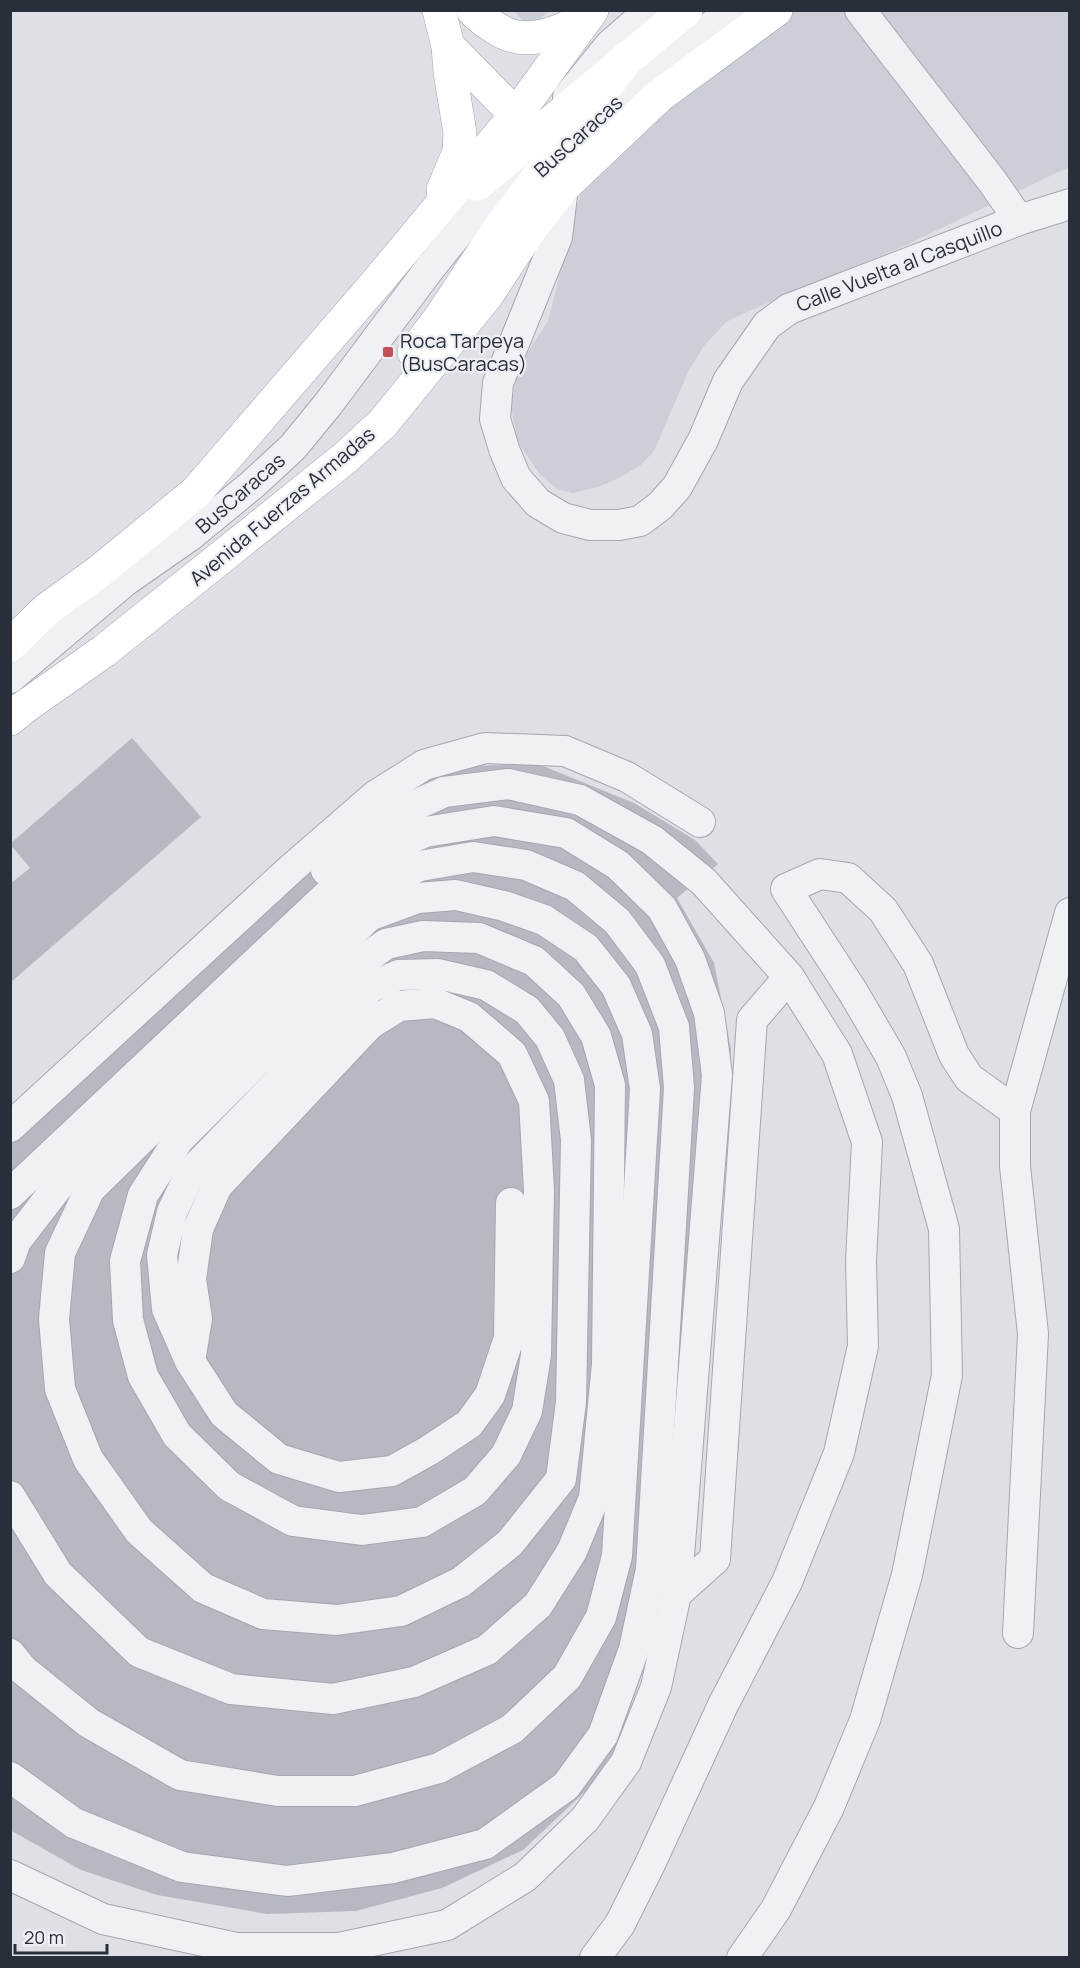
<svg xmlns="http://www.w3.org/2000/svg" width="1080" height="1968" viewBox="0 0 1080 1968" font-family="Manrope,sans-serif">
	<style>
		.built { fill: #cccfd7 }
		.building { fill: #b6b9c2 }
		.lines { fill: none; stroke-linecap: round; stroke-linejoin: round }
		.minor-casing { stroke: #a4a7af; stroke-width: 32 }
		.major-casing { stroke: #9fa4b0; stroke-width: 34 }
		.minor { stroke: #f0f1f5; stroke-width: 30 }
		.major { stroke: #fff; stroke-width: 33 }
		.poi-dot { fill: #be5058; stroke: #edeff4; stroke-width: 2 }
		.labels { text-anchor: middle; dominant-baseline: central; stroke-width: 4.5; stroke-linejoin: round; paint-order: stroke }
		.street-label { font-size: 20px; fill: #292e3b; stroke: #edeff4 }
		.poi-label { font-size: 20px; fill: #292e3b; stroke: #edeff4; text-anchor: start }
	</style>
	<rect width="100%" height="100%" fill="#dee0e6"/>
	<g class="built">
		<path d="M514,11h35l-19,17z"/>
		<path d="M787,11h282v156l-163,78 -155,65 -25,12 -22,24 -15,24 -35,81 -13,14 -22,13 -21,9 -25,6 -16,-4 -17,-14 -23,-35 -6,-34 6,-30 14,-29 17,-26 39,-153z"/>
	</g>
	<g class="building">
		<path d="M132,738l69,79 -191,166v-99l20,-16 -20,-24z"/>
		<path d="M538,764l96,39 61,37 23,24 -41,34 37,65 17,86 -38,502 -42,97 -43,122 -85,80 -81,38 -86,23 -89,3 -110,-19 -76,-25 -71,-40v-687l360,-331 49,-31 52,-15z"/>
	</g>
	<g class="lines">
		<g class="minor-casing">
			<g id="minor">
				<path d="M860,10l132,171 27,39"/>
				<path d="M568,97l42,-52 40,-35"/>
				<path d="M583,131l62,-55 88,-66"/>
				<path d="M563,187l-6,50 -59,146 -3,36 9,30 12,29 22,25 25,15 27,7h29l21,-4 20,-15 17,-19 26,-47 25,-59 39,-56 22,-16 230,-89 51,-16"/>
				<path d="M10,678l115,-97 66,-46 62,-51 40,-37 36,-44 101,-135 83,-103"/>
				<path d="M326,870l46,-45 72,-33 64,-8 72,16 72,40 52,42 85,95 48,77 30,88 -6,119 2,85 -24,107 -52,129 -64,123 -73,159 -30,60 -25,34"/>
				<path d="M10,1127l282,-259 83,-72 49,-31 61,-17 80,3 62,26 73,45"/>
				<path d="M10,1194l357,-336 58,-26 69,-11 72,12 52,32 44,43 28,51 19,54 8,62 -41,519 -20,93 -30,75 -41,57 -60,58 -78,48 -108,23h-103l-133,-29 -93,-44"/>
				<path d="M10,1258l6,-17 54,-70 301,-282 49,-23 53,-9 53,8 49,21 42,35 33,44 24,62 5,61 -28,481 -17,80 -31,86 -37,51 -81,58 -92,24 -106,13 -105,-14 -108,-44 -64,-46"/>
				<path d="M10,1496l48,78 81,78 92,37 102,10 81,-17 73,-32 51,-45 34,-54 22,-53 13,-134 3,-279 -14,-49 -25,-41 -37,-34 -55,-23 -56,-2 -37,8 -40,29 -167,166 -36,56 -18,66 3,59 15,56 34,59 52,51 64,35 69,9 60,-8 53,-31 31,-36 21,-44 9,-56 3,-165 -5,-89 -22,-47 -43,-37 -34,-14 -36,3 -29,18 -153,162 -19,43 -7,50 6,40 -7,42"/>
				<path d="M676,1594l39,-35 37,-539 37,-43"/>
				<path d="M1018,1633l15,-299 -18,-168v-55l55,-198"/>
				<path d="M10,1654l13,16 66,53 91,52 98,16h77l84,-23 73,-39 55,-52 34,-60 16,-61 28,-467 -8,-55 -21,-48 -30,-38 -42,-28 -40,-14 -48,-11 -38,3 -49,18 -279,273 -30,64 -6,66 6,70 28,70 51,72 64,57 60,26 74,6 64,-9 60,-29 49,-39 51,-64 10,-77 5,-262 -7,-60 -19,-42 -23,-28 -41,-25 -48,-11 -40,1 -28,13 -179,184 -19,40 -10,43 5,54 23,52 34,53 55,45 60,18 53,-6 36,-20 41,-27 21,-29 19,-57 2,-135"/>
				<path d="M742,1958l34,-49 53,-102 36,-87 42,-145 40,-200 -3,-146 -37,-133 -16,-39 -38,-65 -67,-103 34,-15 28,4 35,32 35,54 36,91 15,23 46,33"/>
			</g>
		</g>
		<g class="major-casing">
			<g id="major">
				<path d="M439,10l9,36 68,69 13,16"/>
				<path d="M473,10c5,6 12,11 18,15 30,23 62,11 91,-5"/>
				<path d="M477,184l209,-174"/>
				<path d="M443,190l16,-38 1,-19 -10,-61 -2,-26"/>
				<path d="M414,352l26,-34 54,-82 134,-179"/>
				<path d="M10,645l36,-35 55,-40 95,-78 182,-211 138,-166 76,-105"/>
				<path d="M10,719l13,-11 81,-57 241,-193 38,-35 104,-128 46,-70 30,-38 96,-91 117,-86"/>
			</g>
		</g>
		<use href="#minor" class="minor"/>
		<use href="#major" class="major"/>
	</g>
	<rect class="poi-dot" x="382" y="346" width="12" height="12" rx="3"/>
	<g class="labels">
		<g class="street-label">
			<text transform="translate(578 136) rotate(-42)">BusCaracas</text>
			<text transform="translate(899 266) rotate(-21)">Calle Vuelta al Casquillo</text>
			<text transform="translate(240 493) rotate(-41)">BusCaracas</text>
			<text transform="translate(282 506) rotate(-40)">Avenida Fuerzas Armadas</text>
		</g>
		<g class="poi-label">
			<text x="400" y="340">Roca Tarpeya<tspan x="400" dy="23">(BusCaracas)</tspan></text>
		</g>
	</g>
	<rect width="1080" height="1968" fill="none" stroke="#292e3b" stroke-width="24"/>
	<path d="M15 1944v9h92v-9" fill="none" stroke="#292e3b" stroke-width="3"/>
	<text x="24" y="1944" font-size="18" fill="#292e3b" stroke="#edeff4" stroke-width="4.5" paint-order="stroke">20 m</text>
</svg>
